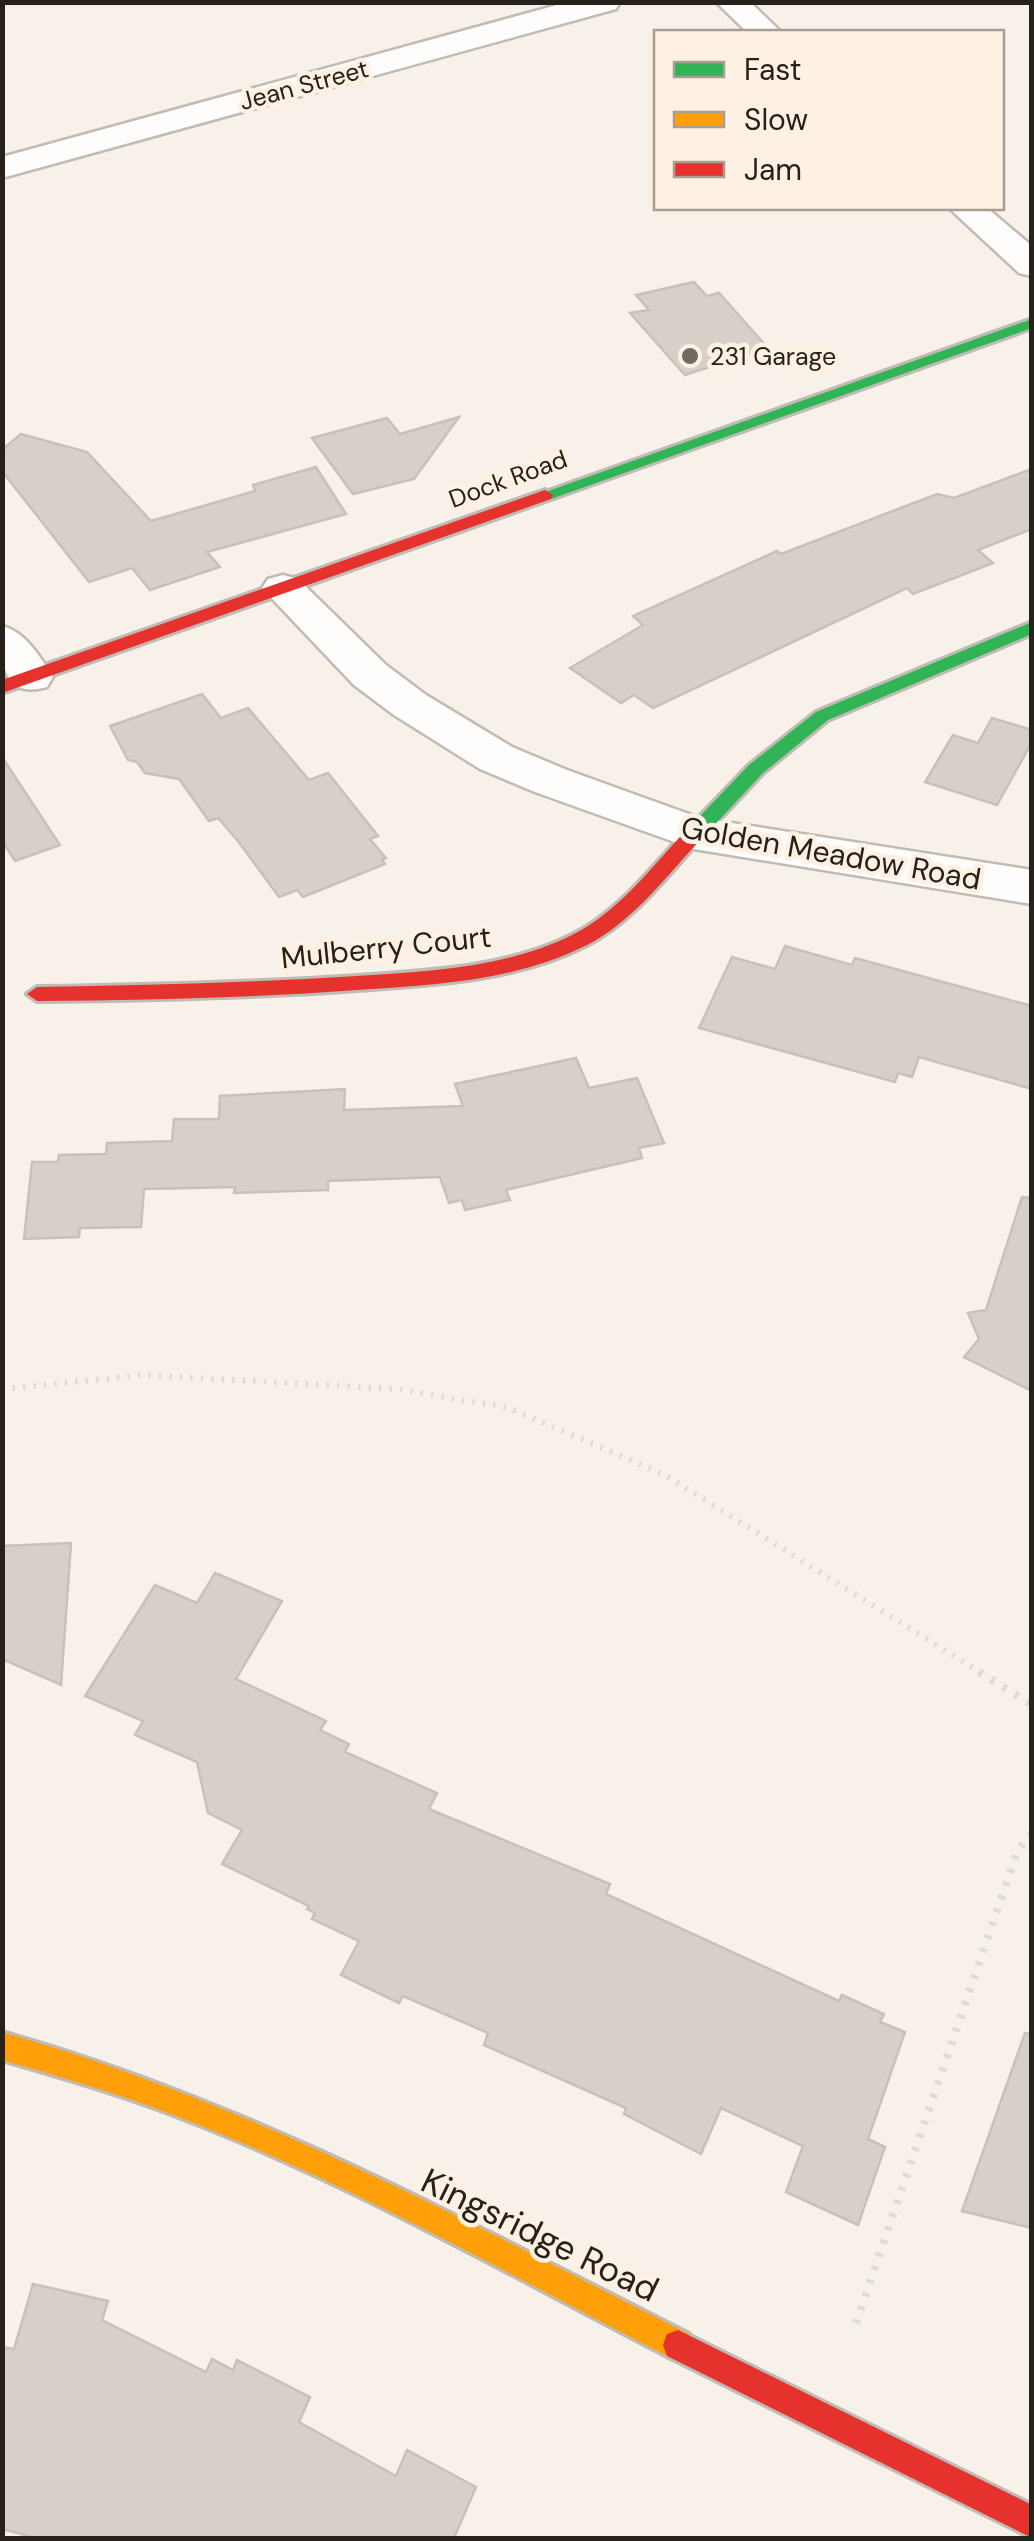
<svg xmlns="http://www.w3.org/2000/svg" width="1034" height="2541" viewBox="0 0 1034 2541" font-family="'DM Sans',sans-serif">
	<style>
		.building { fill: #d6d0c9; stroke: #c7c1ba; stroke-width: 2.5 }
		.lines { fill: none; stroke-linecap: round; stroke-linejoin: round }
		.street-casing { stroke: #c0bbb4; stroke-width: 5 }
		.fast-casing { stroke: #c0bbb4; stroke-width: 6 }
		.slow-casing { stroke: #c0bbb4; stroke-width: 6 }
		.jam-casing { stroke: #c0bbb4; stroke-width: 6 }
		.path-far1 { stroke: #dedcd9; stroke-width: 6; stroke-dasharray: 2.5 8; stroke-linecap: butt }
		.path { stroke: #dedcd9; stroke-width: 8; stroke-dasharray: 4 10; stroke-linecap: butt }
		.street { fill: #fefdfc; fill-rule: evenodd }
		.fast { fill: #30b455; fill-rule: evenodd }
		.slow { fill: #ff9f0a; fill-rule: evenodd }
		.jam { fill: #e5322d; fill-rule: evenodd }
		.poi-dot { fill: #706a63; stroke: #fef1e3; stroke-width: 4 }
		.labels { text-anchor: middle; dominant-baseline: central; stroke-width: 9; stroke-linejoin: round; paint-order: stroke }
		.far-street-label { font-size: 25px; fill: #27211b; stroke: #fef1e3 }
		.far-poi-label { font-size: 25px; fill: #27211b; stroke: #fef1e3; text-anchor: start }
		.street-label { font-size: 30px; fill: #27211b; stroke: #fef1e3 }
		.near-street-label { font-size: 35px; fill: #27211b; stroke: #fef1e3 }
	</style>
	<rect width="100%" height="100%" fill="#f8f1e9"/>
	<g class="building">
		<path d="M694,282l13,14 12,-3 49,55 -83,27 -55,-62 19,-3 -13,-15z"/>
		<path d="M459,417l-45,62 -61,15 -41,-56 75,-20 13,16z"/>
		<path d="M21,434l66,18 64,69 104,-30 -2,-6 63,-18 30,47 -139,38 13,15 -70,23 -18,-22 -43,14 -87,-111v-21z"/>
		<path d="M1032,469v60l-54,21 15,13 -80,31 -6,-6 -254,120 -19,-13 -13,8 -51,-35 73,-43 -10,-9 144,-65 4,3 156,-60 17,4z"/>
		<path d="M202,694l19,24 27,-10 61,72 19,-7 50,63 -8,3 16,19 -4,2 3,4 -82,33 -6,-7 -18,7 -41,-56 -20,-23 -9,3 -30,-42 -34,-6 -8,-11 -9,-2 -18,-34z"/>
		<path d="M992,718l40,12v12l-35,63 -72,-23 28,-47 25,8z"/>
		<path d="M2,757l58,88 -45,16 -13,-20z"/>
		<path d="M785,946l67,19 3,-7 177,48v83l-113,-32 -7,20 -14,-4 -3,9 -196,-54 33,-71 43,12z"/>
		<path d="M576,1058l13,30 48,-10 27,65 -25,5 3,10 -136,32 4,10 -45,10 -3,-10 -13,3 -9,-26 -112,4v9l-94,3 1,-6 -91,2 -3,38 -61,1 -1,9 -55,2 8,-77h26l1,-7 47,-1 1,-11 65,-2 2,-22h45l1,-23 125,-7 -1,21 119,-4 -8,-22z"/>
		<path d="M1022,1197l10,1v193l-68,-34 15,-18 -11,-26 18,-3z"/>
		<path d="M71,1543l-10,142 -59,-26v-113z"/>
		<path d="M215,1573l67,28 -46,78 90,42 -6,9 29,14 -4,8 92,41 -8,16 181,75 -4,10 233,107 3,-6 42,19 -4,8 25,10 -37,107 17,8 -27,78 -72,-33 17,-46 -82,-38 -20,46 -77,-40 2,-6 -142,-63 4,-12 -85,-37 -4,7 -58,-28 18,-34 -47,-22 3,-6 -8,-4 2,-3 -87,-42 20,-34 -34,-17 -11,-51 -62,-27 8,-14 -58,-25 70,-111 42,18z"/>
		<path d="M1025,2033l7,1v194l-70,-17z"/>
		<path d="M33,2284l75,17 -6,19 104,52 6,-13 21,11 4,-10 73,37 -11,25 97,54 11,-26 69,37 -22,51h-417l-35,-9v-182l12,2z"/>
	</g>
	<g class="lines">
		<g class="street-casing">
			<g id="street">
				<path d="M568,2h52l-4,7 -614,169v-21z"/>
				<path d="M716,2h34l31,30h-34z"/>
				<path d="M949,208h38l45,38v30l-13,-3z"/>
				<path d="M283,575l15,4 88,86 40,30 86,52 55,23 133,48 332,52v34l-338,-55 -159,-57 -55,-23 -86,-54 -40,-30 -92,-97 6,-9z"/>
				<path d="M2,626c24,6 38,31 51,51l-6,10c-47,13 -45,-27 -45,-61z"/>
			</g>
		</g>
		<g class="fast-casing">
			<g id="fast">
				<path d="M1032,319v9l-481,171h-12l-2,-4z"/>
				<path d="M1032,622v12l-204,86 -65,53 -70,75h-14l-3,-5 3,-5 70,-73 67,-53z"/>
			</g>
		</g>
		<g class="slow-casing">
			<path id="slow" d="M2,2032c247,70 460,187 687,302l4,11 -4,11 -11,4 -11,-4c-161,-83 -321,-175 -491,-240 -57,-22 -115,-39 -174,-56z"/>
		</g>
		<g class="jam-casing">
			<g id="jam">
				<path d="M545,490l8,5 -2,4 -549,194v-13z"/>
				<path d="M686,836l10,7 -3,5c-32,35 -63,75 -106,97 -71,36 -153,40 -230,45 -107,8 -213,10 -320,11l-10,-7 10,-7c107,-2 213,-4 320,-11 72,-5 149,-8 215,-41 44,-22 75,-62 107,-97z"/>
				<path d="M678,2330l354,175v33l-365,-182 -4,-11 4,-11z"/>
			</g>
		</g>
		<path class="path-far1" d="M2,1389l141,-14 254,14 112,19 154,66 320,200"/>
		<g class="path">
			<path d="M979,1672l53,33"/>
			<path d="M856,2323l161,-471 15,-19"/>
		</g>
		<use href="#street" class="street"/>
		<use href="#fast" class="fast"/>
		<use href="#slow" class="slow"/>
		<use href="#jam" class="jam"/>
	</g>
	<circle class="poi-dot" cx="690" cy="356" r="10"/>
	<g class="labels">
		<g class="far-street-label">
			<text transform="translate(304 85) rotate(-15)">Jean Street</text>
			<text transform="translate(508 479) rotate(-20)">Dock Road</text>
		</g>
		<g class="far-poi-label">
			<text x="710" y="356">231 Garage</text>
		</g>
		<g class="street-label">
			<text transform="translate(831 853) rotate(10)">Golden Meadow Road</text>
			<text transform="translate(386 947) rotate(-6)">Mulberry Court</text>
		</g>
		<g class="near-street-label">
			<text transform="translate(540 2235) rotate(26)">Kingsridge Road</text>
		</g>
	</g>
	<rect width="1034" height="2541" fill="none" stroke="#27211b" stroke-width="10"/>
	<rect x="654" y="30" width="350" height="180" fill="#fef1e3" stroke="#a89e93" stroke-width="2.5"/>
	<rect x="674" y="62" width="50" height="15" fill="#30b455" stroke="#a89e93" stroke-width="2.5"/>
	<text x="744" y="80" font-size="30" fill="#27211b">Fast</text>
	<rect x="674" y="112" width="50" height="15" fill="#ff9f0a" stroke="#a89e93" stroke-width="2.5"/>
	<text x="744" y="130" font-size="30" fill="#27211b">Slow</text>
	<rect x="674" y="162" width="50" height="15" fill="#e5322d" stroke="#a89e93" stroke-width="2.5"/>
	<text x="744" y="180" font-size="30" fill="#27211b">Jam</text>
</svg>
